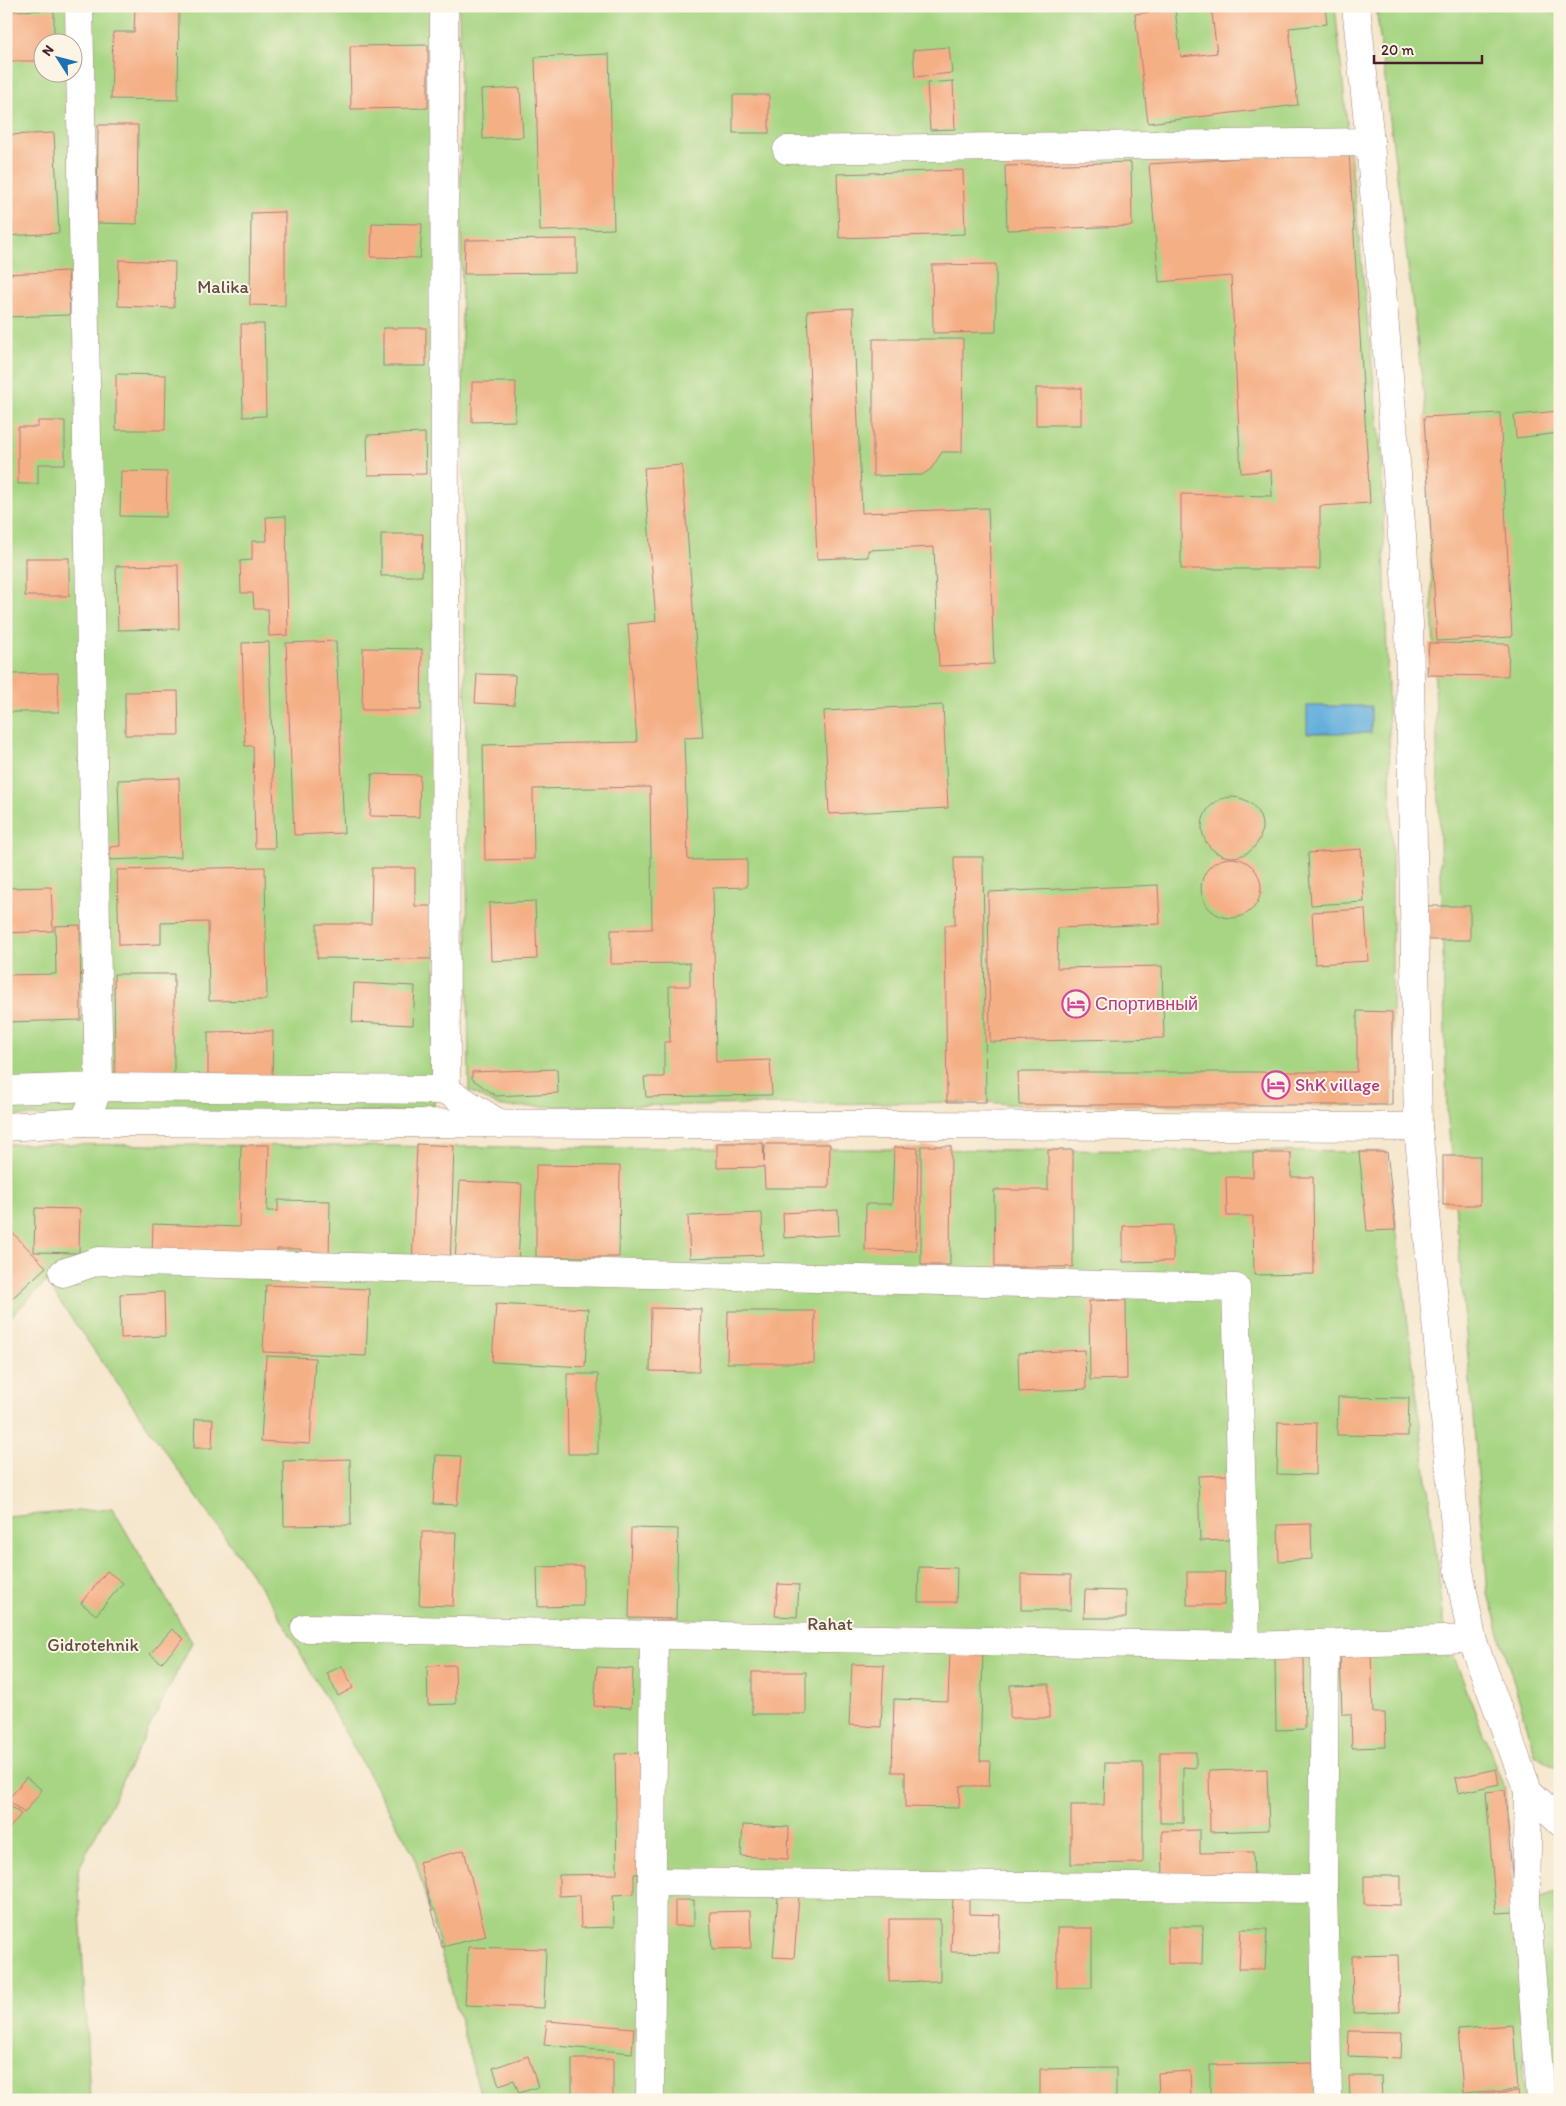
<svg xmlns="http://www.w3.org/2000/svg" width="1566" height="2106" viewBox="0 0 1566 2106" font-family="Itim,sans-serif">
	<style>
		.green { fill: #a7d583; stroke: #787a57; fill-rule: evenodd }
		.water { fill: #64afdd; stroke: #576784 }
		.building { fill: #f5af85 }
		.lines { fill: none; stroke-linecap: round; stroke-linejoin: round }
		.minor-casing { stroke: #a0827c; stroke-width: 29 }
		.minor { stroke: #fff; stroke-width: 28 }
		.labels { text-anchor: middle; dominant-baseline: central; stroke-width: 4; stroke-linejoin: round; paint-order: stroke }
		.park-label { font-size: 18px; fill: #614c41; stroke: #fcf5e5 }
		.hotel-label { font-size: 18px; fill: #b23c85; stroke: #fcf5e5; text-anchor: start }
	</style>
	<rect width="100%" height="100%" fill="#fcf5e5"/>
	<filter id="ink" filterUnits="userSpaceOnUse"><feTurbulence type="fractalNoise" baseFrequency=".02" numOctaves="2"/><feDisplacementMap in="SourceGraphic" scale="10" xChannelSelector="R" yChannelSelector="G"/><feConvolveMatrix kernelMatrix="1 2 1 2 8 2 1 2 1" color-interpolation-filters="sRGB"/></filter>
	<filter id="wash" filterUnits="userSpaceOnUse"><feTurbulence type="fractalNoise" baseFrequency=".0096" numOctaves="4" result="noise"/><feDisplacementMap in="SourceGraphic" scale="20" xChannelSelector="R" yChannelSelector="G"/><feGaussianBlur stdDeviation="1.12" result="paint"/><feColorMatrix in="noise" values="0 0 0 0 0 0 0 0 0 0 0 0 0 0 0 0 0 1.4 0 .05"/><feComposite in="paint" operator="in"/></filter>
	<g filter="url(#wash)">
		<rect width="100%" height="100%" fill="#f5e6cc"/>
		<g class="green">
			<path d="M6,6h436l-8,1105 -428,5zM42,42h30v30h-30z"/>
			<path d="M459,6h876l47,454 10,391v254h-373l-33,-3 -485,5 -32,-16z"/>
			<path d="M1376,6h184v1765l-25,-17 -47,-160 -41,-485 -7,-272 -14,-424z"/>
			<path d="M6,1144l1381,8 59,484 59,154 18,217 1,93h-1042l-68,-245 -139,-247 -229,-326 -40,39z"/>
			<path d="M112,1508l80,134 -114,228 12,230h-84v-583z"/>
			<path d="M1560,1890v210h-9l-21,-198z"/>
		</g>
		<rect class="water" x="1307" y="706" width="64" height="27"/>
		<g id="blocks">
			<g class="building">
				<path d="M135,6h44l-1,94 -67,-1 2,-67h21z"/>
				<path d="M1211,6h114l2,18 -38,4 9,77 -150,18 -13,-109 40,-5 6,48 36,-4z"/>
				<path d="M54,10v32h-12v19h-36v-50z"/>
				<path d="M428,45v63l-77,1 -1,-63z"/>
				<path d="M949,47l3,26 -37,4 -2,-27z"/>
				<path d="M609,54l5,175 -74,2 -5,-174z"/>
				<path d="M953,81l2,48 -25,1 -3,-47z"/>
				<path d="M520,88l3,49 -40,2 -2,-49z"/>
				<rect x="733" y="95" width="36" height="38"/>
				<path d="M98,125h40l-1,99 -40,-1z"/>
				<path d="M54,133l5,100 -53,3v-101z"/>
				<path d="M1555,139h5v28h-1z"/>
				<path d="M1349,151l21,352 -50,3v63h-139v-75l91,2 -1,-26 -30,3 -10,-197 -72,6 -10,-118z"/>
				<path d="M1131,162l1,64 -125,4 -2,-64z"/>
				<path d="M963,170l2,64 -126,4 -2,-64z"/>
				<path d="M285,212v94l-35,-1 1,-92z"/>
				<path d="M372,223l50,1 -2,34 -49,-1z"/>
				<path d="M1556,231h4v66h-2z"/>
				<path d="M577,239v34l-113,1 1,-34z"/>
				<path d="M119,260l56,2 -1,46 -56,-2z"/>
				<path d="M996,264v68l-63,1 -1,-68z"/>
				<path d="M68,271l2,44 -64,2v-43z"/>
				<path d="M853,308l9,205 126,-5 6,156 -55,2 -5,-119 -66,3v7l-51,2 -10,-248z"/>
				<path d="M241,324h23l2,92 -23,1z"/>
				<rect x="383" y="328" width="43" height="38"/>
				<path d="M873,339h90l-1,113h-20l-11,17 -9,6 -49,1z"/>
				<path d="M116,374l50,1 -1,55h-49z"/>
				<path d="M472,382h44l-1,39 -43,1z"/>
				<rect x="1036" y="388" width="45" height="37"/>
				<path d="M1560,411v22l-44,5 -2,-23z"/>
				<path d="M1500,413l12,224 -75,4 -13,-224z"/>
				<path d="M38,421h27v43h-27v20h-20v-57h20z"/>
				<path d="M425,433l1,41 -58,1 -1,-40z"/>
				<path d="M682,465l21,272 -19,1 4,122 59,-1v28l-34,1 3,174 54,-2 2,35 -126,2 -2,-20h20v-35h6l-1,-56h21v-23l-79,1v-34l41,-1 -2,-142 -117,2 1,70 -49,1 -2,-115 154,-3 -9,-118 28,-3 -12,-153z"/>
				<path d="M121,471l46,1 -1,45 -46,-1z"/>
				<path d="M286,516l2,119 -19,1 -1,-27h-14l-1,-16h-12l-1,-32 12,-1v-19h15l-1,-24z"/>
				<path d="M381,534h42l-1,42h-41z"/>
				<rect x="25" y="558" width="44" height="38"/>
				<path d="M178,565l1,64 -61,1 -2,-64z"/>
				<path d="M336,641l8,192 -50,2 -8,-192z"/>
				<path d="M269,642l6,206h-20l-2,-102h-8l-3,-103z"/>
				<path d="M1429,643l80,1 -1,32 -81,-1z"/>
				<path d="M363,648l59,1 -1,61h-59z"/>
				<path d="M58,673l1,39h-53v-38z"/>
				<path d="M477,674l38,1 -1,30 -39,-2z"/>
				<path d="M178,691l1,44h-54v-43z"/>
				<path d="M943,705l5,103 -119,6 -5,-103z"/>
				<path d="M372,774l48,1 -1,42 -49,-1z"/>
				<path d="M179,778l2,79 -71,3v-13l10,-1 -2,-66z"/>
				<circle cx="1232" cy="827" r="30"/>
				<path d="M1361,849l3,53 -53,3 -3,-52z"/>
				<path d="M954,857h29l3,245h-39l-2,-177h10z"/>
				<circle cx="1231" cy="888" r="30"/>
				<path d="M265,867l2,133 -58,1 -1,-79 -47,1v21l-42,1 -2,-75z"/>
				<path d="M372,868h43v38h18l-1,53 -115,-1v-34h54z"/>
				<path d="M1158,885l2,39 -102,4 -1,40 105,-2 2,72 -174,4 -2,-150z"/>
				<path d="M51,887l2,44 -47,2v-45z"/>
				<path d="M535,901l2,58 -46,2 -2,-58z"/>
				<rect x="1420" y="906" width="50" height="34"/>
				<path d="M1365,909l3,52 -53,3 -3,-52z"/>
				<path d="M80,925l1,95 -75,2v-47l50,-1 -1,-48z"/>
				<path d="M114,974h60v103l-59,1z"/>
				<path d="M354,983l61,3 -2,39 -61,-3z"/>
				<path d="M1357,1011l35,1v93h-373l-1,-33h339z"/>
				<path d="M273,1031l-1,48 -64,1v-48z"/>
				<path d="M557,1069l1,24 -62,3 -24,-17v-7z"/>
				<path d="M717,1143h46l1,19 1,-18h65l-1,44h-64l-1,-21 -47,1z"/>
				<path d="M417,1144l37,2 -4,122 -38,-2z"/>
				<path d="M241,1145h28l-2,66h11v-11l52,1 -1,61 -28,-1v-12h-24l-1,9 -124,-3 1,-31 86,3z"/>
				<path d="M921,1146h30l-1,119h-29z"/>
				<path d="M894,1147l24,1 -2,103 -51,-1 1,-46h26z"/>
				<path d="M1048,1150h25v117h-78l-1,-77h54z"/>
				<path d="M1359,1152h28l9,78 -29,1z"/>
				<path d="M1253,1153h38v24h22l1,97 -60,1 -1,-59h-26l-1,-39h27z"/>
				<rect x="1443" y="1156" width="37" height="49"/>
				<path d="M536,1165l84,1 -1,91h-83z"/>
				<path d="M460,1181l62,3 -4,81 -63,-3z"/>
				<path d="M35,1208l45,1 -1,44 -45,-1z"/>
				<path d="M838,1210l1,25 -55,3 -1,-25z"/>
				<path d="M762,1213l1,42 -73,3 -2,-42z"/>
				<path d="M1173,1225v36l-50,1v-36z"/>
				<path d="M6,1226l40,41 -40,37z"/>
				<path d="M266,1285l103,4 -3,67 -103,-4z"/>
				<path d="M164,1292l1,44 -44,2 -1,-44z"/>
				<path d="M1126,1300l1,79 -37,1 -1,-79z"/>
				<path d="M496,1304l92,5 -3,58 -93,-5z"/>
				<path d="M651,1308l50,1 -2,63 -49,-1z"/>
				<path d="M728,1311h87l-1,52h-87z"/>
				<path d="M1085,1350l1,39 -67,3 -1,-39z"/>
				<path d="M266,1356l49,2 -5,86 -49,-3z"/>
				<path d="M567,1374h31v80h-30z"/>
				<path d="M1338,1397l71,1 -1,38 -71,-1z"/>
				<path d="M195,1419h18l-1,29h-18z"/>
				<path d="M1278,1422l39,1 -1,52 -39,-1z"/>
				<path d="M436,1455l25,1 -4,49 -24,-1z"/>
				<path d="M350,1459l1,66 -67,1 -1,-65z"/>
				<path d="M1229,1475l1,65 -30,1 -2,-65z"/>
				<path d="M1311,1524l1,35 -33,2 -1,-36z"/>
				<path d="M631,1528l47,1 -2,90 -47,-1z"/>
				<path d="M422,1532h34l-3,74 -34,-1z"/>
				<path d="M583,1566v40l-45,1 -1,-40z"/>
				<path d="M919,1567l38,1 -1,34h-38z"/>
				<path d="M107,1571l16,12 -27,32 -15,-12z"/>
				<path d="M1187,1572h38l-1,33h-37z"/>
				<path d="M1021,1574l50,1v35h-50z"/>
				<path d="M778,1584l21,1 -2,32 -22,-1z"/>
				<path d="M1085,1590l41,1v27h-42z"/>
				<path d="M172,1629l12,10 -23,24 -11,-9z"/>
				<path d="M950,1651l33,1 -3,109h10l-1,25h-29l-1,22 -54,-1v-35h-13l2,-73 54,2z"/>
				<path d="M1371,1652l2,61h12l1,34 -34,1 -1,-34h-9l-2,-61z"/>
				<path d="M1275,1658h29l1,71 -29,1z"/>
				<path d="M852,1664l32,1 -3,62 -32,-2z"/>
				<path d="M455,1665l1,39 -28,1 -1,-39z"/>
				<path d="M342,1666l11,22 -15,8 -11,-23z"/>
				<path d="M597,1667l36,2 -2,39 -37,-2z"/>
				<rect x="752" y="1672" width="54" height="42"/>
				<path d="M1049,1684v34h-39v-33z"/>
				<path d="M1160,1752h36v16l-13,-1v56h-23z"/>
				<path d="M643,1753l2,120 -11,1v20l-21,1 1,32 -33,1 -1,-33 -21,1v-21l58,-1 -2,-120z"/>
				<path d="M1105,1763h38v100l-72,1v-59h33z"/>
				<path d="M1267,1769l2,61 -59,2 -1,-61z"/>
				<path d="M1496,1769l3,15 -41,9 -3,-15z"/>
				<path d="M26,1777l16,13 -18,23 -16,-13z"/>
				<path d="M1505,1790l10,122 -19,1 -10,-121z"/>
				<path d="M6,1803l15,11 -15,19z"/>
				<path d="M743,1825l46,2 -1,32 -47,-3z"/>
				<path d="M1200,1830v23l53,-1 1,24 -91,2 -1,-47z"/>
				<path d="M464,1850l22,86 -44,11 -23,-85z"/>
				<path d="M1364,1876h37v29l-37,-1z"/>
				<path d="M953,1895h16v19l31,1 -1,38 -48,-1z"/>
				<path d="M778,1896l21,1 -5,61 -21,-1z"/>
				<rect x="675" y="1900" width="19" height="26"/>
				<path d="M750,1911l1,37 -39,1 -2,-37z"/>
				<path d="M889,1919h51v62l-51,1z"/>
				<path d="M1168,1926h35l-1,38h-34z"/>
				<rect x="1057" y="1928" width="35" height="60"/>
				<path d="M1241,1929h26l-2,40h-26z"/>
				<path d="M468,1947l78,2 -2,59 -79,-3z"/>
				<path d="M1398,1955l2,57 -47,1 -1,-57z"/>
				<path d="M547,2021l87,7 -2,25 -88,-8z"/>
				<path d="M1513,2025l5,64 -55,4 -5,-64z"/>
				<path d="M1349,2031l53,1 -1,26 -53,-2z"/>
				<path d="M528,2056l10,31 -19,6 -5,-13 -15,5 -6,-17z"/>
				<rect x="572" y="2059" width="41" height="41"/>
				<path d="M1313,2063l1,36 -104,1v-35z"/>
				<path d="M1116,2068v29l-76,1v-29z"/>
				<path d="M1190,2071l1,27 -32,1 -1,-26z"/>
				<path d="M1349,2076h32l1,24h-32z"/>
				<path d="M1518,2091l1,9h-41v-6z"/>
			</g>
		</g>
	</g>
	<g filter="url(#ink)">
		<use href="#blocks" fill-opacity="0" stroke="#a0827c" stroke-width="1"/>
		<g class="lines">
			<g class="minor-casing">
				<g id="minor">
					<path d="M79,6l20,1081 -15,35"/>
					<path d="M444,6l2,1084"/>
					<path d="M1356,6l14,136 39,480 9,505 41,443 13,69 56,152 32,31"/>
					<path d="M787,150l583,-8"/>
					<path d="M6,1090l93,-3 347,3 54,34"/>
					<path d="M6,1127l78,-5 1334,5"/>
					<path d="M63,1273l35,-12 1138,27 10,358"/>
					<path d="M305,1628l941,18 226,-7"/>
					<path d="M1325,1645l-2,244 5,211"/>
					<path d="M1528,1791l-2,109 15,200"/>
					<path d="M652,1882l671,7"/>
					<path d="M650,2100l4,-465"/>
				</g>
			</g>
			<use href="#minor" class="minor"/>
		</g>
	</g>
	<defs>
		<g id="hotel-ring" transform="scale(1.4375)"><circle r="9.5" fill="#fcf5e5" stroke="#d1479c" stroke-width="1.5"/><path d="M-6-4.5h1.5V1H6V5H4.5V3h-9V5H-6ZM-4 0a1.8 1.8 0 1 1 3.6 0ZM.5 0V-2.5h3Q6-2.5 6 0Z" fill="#d1479c"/></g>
	</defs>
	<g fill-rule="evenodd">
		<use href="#hotel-ring" x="1076" y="1004"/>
		<use href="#hotel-ring" x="1276" y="1085"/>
	</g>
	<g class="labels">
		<g class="park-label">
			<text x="223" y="287">Malika</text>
			<text x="830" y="1624">Rahat</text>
			<text x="93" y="1645">Gidrotehnik</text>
		</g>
		<g class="hotel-label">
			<text x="1095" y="1004">Спортивный</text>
			<text x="1295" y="1085">ShK village</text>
		</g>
	</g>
	<rect width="1566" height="2106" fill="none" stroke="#fcf5e5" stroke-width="25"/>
	<g transform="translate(58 58) rotate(306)"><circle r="24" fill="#fcf5e5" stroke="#b59f9b"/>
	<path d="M0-4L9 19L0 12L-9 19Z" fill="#1f6fb2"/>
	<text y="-8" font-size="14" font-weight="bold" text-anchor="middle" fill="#4a1f2b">N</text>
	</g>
	<path d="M1374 55v8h108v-8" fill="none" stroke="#4a1f2b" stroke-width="2.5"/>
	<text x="1381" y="55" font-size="15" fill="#4a1f2b" stroke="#fcf5e5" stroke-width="4" paint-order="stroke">20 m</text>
</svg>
